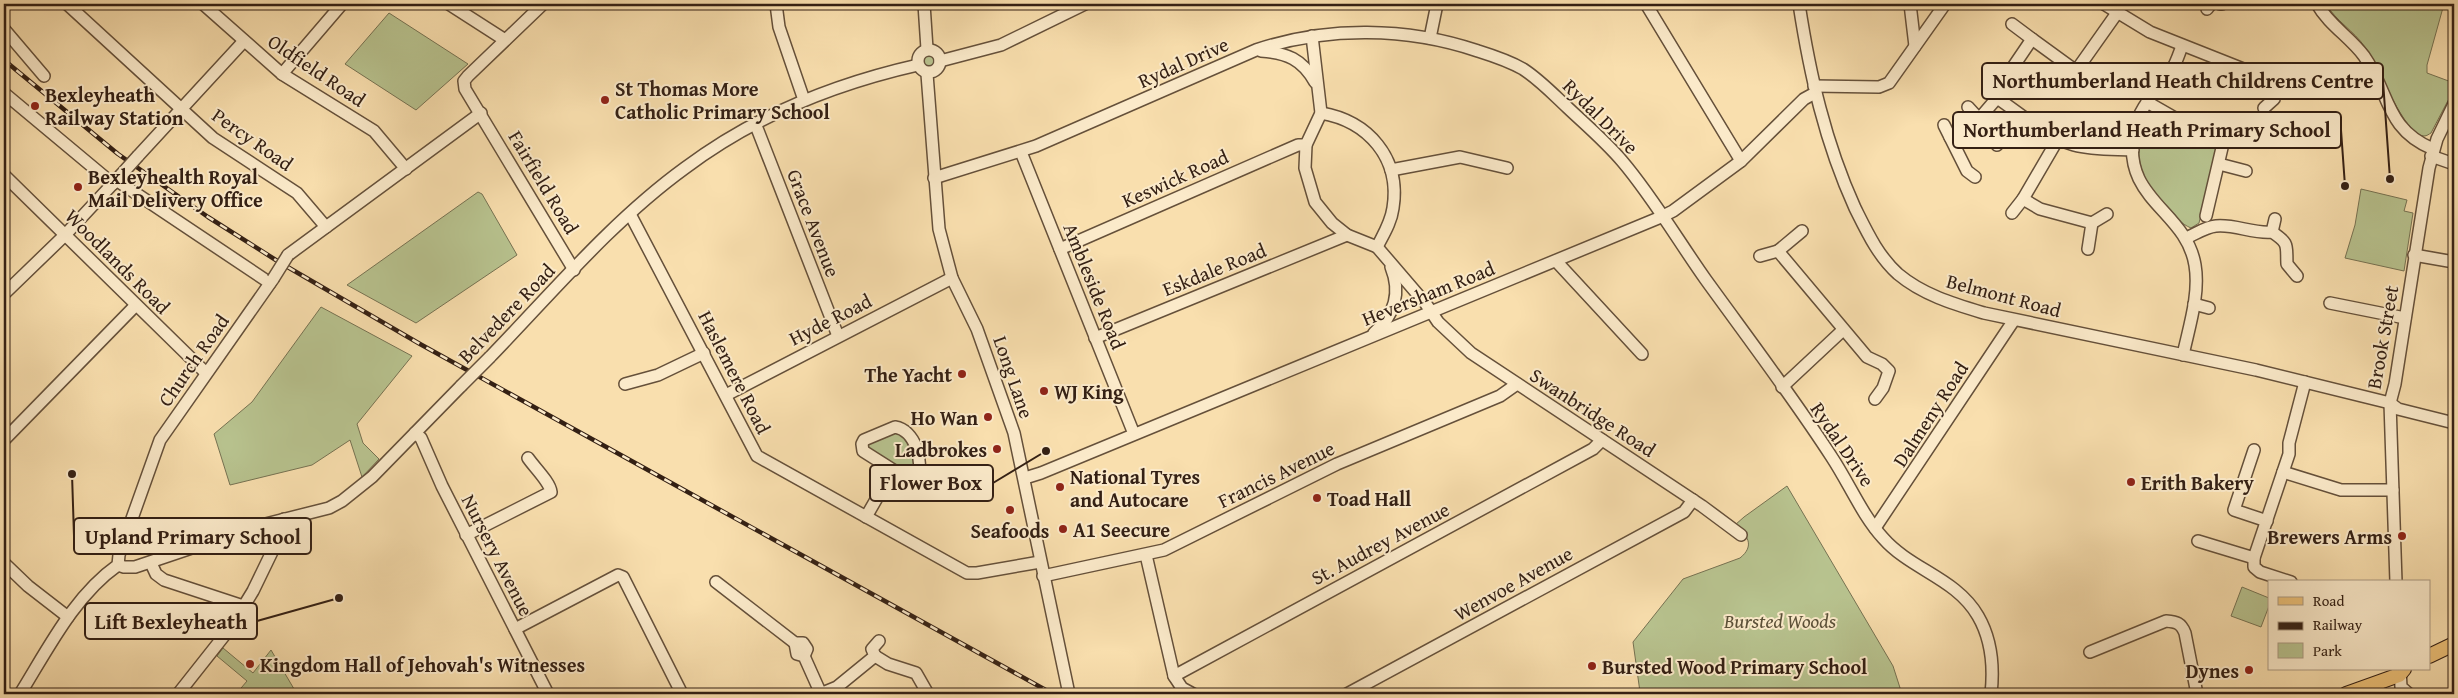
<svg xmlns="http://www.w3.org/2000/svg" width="2458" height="698" viewBox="0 0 2458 698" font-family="'Gentium Book Plus',serif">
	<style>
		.green { fill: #b8c38f; stroke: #767252 }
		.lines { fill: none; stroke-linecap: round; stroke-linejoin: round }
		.minor-casing { stroke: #65503a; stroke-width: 14 }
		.major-casing { stroke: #342014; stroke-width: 16 }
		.minor { stroke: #fbeaca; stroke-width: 11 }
		.major { stroke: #ecc077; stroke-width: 14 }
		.rail-casing { stroke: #342014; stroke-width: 4.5 }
		.rail { stroke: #fbeaca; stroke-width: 2.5; stroke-dasharray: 8; stroke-linecap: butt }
		.minor-bridge-casing { stroke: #65503a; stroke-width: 14; stroke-linecap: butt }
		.minor-bridge { stroke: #fbeaca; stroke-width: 11 }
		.poi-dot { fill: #8f2418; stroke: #fbeaca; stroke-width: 2 }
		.labels { text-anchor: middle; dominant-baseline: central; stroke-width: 4; stroke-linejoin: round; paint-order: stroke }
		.street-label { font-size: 20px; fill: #342014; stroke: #fbeaca }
		.poi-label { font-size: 20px; font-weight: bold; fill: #342014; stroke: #fbeaca; text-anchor: start }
		.park-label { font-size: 20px; font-style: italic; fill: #5c5139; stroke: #fbeaca }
		.leader { fill: none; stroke: #342014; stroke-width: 2 }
		.callout-dot { fill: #342014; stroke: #fbeaca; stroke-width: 2 }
		.callout { fill: #fbeaca; stroke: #342014; stroke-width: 2 }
		.callout-label { font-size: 21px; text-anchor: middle; font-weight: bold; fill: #342014 }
	</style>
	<rect width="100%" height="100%" fill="#f9dfae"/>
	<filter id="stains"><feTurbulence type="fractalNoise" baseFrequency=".004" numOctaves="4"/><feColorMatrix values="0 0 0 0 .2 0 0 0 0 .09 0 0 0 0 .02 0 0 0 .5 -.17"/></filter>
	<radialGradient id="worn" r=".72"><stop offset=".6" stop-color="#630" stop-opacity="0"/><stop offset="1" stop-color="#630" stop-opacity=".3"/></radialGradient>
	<g class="green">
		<path d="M2326,4h118l-17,61v8l27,10v6l-23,44c-2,1 -4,3 -7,3 -19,1 -48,-74 -59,-89 -11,-16 -29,-26 -39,-43z"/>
		<path d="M389,13l79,51 -52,46 -71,-46z"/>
		<circle cx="929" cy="61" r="7"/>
		<path d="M2149,111l30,13 37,9 3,5 -20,85 -8,5c-10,-4 -16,-12 -23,-20 -30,-30 -36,-54 -23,-94z"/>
		<path d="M2361,189l46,11 -3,11 9,2 -9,58 -59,-13 10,-33z"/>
		<path d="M478,192l4,2 35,61 -101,68 -69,-38z"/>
		<path d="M321,307l91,49 -55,68 6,19 16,16 -17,18 -12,-37 -38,25 -82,20 -16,-51 38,-32z"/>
		<path d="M896,430l14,10 5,31 -3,4 -45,-25 -1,-7z"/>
		<path d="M1787,486l106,180 9,28h-265l3,-2 -7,-50 50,-63 57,-21c15,-12 8,-23 -5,-33l9,-8z"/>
		<path d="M2242,587l27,11v8l-8,21 -30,-11z"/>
		<path d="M223,648l30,25 18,-23 26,44h-61l11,-13 -30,-25z"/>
	</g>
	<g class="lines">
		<g class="minor-casing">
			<g id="minor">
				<path d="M67,4l146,134 84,55 29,34"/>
				<path d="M203,4l79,70 92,57 32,38"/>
				<path d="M449,4l56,36"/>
				<path d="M543,4l-75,72 -4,5 1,8 109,181"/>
				<path d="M776,4l3,23 25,73"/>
				<path d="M924,4l3,45"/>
				<path d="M1646,4l95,157"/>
				<path d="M1799,4c11,71 26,138 56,204 12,24 23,48 43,66 25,21 56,30 86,39l272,57 134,33 8,6 56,14"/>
				<path d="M1910,4l5,42"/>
				<path d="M2104,4l46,28 106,42 14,15 4,10 -10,9"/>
				<path d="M2220,4h2"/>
				<path d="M2317,4c12,21 33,33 47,52 26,37 21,73 69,93"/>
				<path d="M2207,9l4,-5"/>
				<path d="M2012,24l20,15"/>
				<path d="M4,29l40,47"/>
				<path d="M1312,36l9,77 -15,32 -1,23 10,34 17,21 15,12 30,12 49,57 12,18 33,31 231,153 39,29"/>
				<path d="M1430,38l7,-34"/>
				<path d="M2182,46c-3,8 -6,18 -11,25 -14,20 -32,35 -37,61 -13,68 52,78 61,133 5,29 -6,62 -12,90"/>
				<circle cx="929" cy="61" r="11"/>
				<path d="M1261,51c26,2 41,8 54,31"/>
				<path d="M940,61l61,-16 84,-41"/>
				<path d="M282,74l60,-70"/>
				<path d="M927,74l12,155 13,49 25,51 37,104 55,261"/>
				<path d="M1814,86l65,1 10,-4 56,-79"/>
				<path d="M4,93l109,91"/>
				<path d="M1997,98c24,16 49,39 77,47 19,5 39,4 59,5"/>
				<path d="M2147,102l28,16 44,11 6,6 -19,81"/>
				<path d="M1321,113c47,8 80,45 72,95 -2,15 -10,27 -16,39"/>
				<path d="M755,123l83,213"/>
				<path d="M1944,125l23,46 8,6"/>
				<path d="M1950,137l29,-18 -11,-12"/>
				<path d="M2058,139l-35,60 17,10 52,14 -4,26"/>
				<path d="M1997,145l-18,-26 18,-21 16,-31 19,-28 44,32 41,-58"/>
				<path d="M1021,152l113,282"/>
				<path d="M138,156l106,-115"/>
				<path d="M2431,156l23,8"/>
				<path d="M2219,164l27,7"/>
				<path d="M1391,170l69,-13 47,11"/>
				<path d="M4,175l202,198"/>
				<path d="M934,178l102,-32 220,-96c71,-24 151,-23 222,1 16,5 31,10 45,18 17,11 31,26 45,39 18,17 38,34 54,53 30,35 57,81 84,119 42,58 86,116 125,176 18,27 31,59 52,82 28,32 73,40 95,78 14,24 16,51 13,78"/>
				<path d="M116,180l154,103"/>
				<path d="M2012,213l11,-14"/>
				<path d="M630,214l127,242 210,117h10l63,-11"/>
				<path d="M2092,223l15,-9"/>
				<path d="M2272,232l3,-13"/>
				<path d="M2186,238c10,-4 19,-11 30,-12 19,-2 37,8 56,6 18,12 14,13 15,32l10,12"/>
				<path d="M1060,249l238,-104h8"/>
				<path d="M1778,251l24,-20"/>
				<path d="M288,255l193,-142"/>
				<path d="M2414,255l40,7"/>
				<path d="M1760,256l18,-5 89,106 15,7 7,7 -6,17 -8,11"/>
				<path d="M1556,261l86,93"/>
				<path d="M4,294l61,-59 55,-59"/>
				<path d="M2330,303l75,15"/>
				<path d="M2194,304l15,4"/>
				<path d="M1374,333c21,-18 27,-41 17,-66"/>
				<path d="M1095,338l252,-103"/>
				<path d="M490,357c62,-64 122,-136 195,-189 69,-52 149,-84 233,-103"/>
				<path d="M625,384l33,-9 46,-22"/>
				<path d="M1782,387l61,-57"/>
				<path d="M726,395l226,-117"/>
				<path d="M415,433l6,5 21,48 106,208"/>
				<path d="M4,440l132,-135"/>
				<path d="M2254,450l-20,60 33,11"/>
				<path d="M2283,472l58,18h52"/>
				<path d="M1025,478l16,-5 620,-256 12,-6 68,-50 63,-62 11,-6"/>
				<path d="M866,517l27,-47 -30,-19 -1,-7 2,-4 31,-13c20,3 29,34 22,51l-7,2 -17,-10"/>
				<path d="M1875,528l139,-208"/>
				<path d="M466,535l85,-43c-1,-10 -17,-25 -23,-34"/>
				<path d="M2198,541l56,17 35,-104v-11l16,-61"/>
				<path d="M1146,555l28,121 8,12 11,6"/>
				<path d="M2254,558v9l6,5 31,10"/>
				<path d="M4,563l24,23 40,31"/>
				<path d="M151,563l5,11 8,6 79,26"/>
				<path d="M118,565l6,2h11l119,-40 75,-19 13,-7 30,-24 89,-91"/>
				<path d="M1043,576l121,-26 173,-86 163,-68 17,-12"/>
				<path d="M716,582l79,61h8l4,6 -3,7"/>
				<path d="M2396,582l-6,-179 5,-19 34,-216 8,-29 17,-35"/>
				<path d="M515,629l103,-54 5,2 59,117"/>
				<path d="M795,643l2,11 7,2 17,38"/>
				<path d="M2090,652l76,-31c11,1 15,2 19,12l12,61"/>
				<path d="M875,656l13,8 28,9 12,21"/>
				<path d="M2400,669l1,18 8,7"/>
				<path d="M1174,676l419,-227 9,-9"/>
				<path d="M20,694c28,-45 54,-98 98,-129l1,-10 41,-115 113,-161"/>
				<path d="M178,694l53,-67 22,-36 31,-64v-8"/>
				<path d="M820,694l17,-7 38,-31 -3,-7 7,-8"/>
				<path d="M1347,694l337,-182 9,-12"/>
			</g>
		</g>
		<g class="major-casing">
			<g id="major">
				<path d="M2429,656l25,-12"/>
				<path d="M2346,694l53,-19 5,-6"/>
			</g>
		</g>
		<use href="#minor" class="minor"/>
		<use href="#major" class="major"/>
		<g class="rail-casing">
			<path id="rail" d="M4,60l114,94 90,63 71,45 141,82 633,350"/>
		</g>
		<use href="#rail" class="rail"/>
		<g class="minor-bridge-casing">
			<g id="minor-bridge">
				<path d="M120,176l18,-20"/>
				<path d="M273,279l15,-24"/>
				<path d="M461,386l29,-29"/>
			</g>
		</g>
		<use href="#minor-bridge" class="minor-bridge"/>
	</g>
	<g class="poi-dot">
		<circle cx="605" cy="100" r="5"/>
		<circle cx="35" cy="106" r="5"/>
		<circle cx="78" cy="187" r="5"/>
		<circle cx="962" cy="374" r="5"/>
		<circle cx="1044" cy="391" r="5"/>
		<circle cx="988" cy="417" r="5"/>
		<circle cx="997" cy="449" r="5"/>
		<circle cx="2131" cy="482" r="5"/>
		<circle cx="1060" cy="487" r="5"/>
		<circle cx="1317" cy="498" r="5"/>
		<circle cx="1010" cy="510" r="5"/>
		<circle cx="1063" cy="529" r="5"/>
		<circle cx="2402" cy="536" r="5"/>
		<circle cx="250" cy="664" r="5"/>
		<circle cx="1592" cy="666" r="5"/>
		<circle cx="2249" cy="670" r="5"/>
	</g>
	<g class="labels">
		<g class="street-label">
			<text transform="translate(1183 62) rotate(-24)">Rydal Drive</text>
			<text transform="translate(317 70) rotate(34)">Oldfield Road</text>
			<text transform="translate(1601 116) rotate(45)">Rydal Drive</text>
			<text transform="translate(253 139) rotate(35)">Percy Road</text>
			<text transform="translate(1175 178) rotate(-24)">Keswick Road</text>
			<text transform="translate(544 182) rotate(59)">Fairfield Road</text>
			<text transform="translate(814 223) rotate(69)">Grace Avenue</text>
			<text transform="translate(118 261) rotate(45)">Woodlands Road</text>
			<text transform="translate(1214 269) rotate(-22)">Eskdale Road</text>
			<text transform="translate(1095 286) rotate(68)">Ambleside Road</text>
			<text transform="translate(1428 293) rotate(-22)">Heversham Road</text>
			<text transform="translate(2004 295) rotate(15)">Belmont Road</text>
			<text transform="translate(506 313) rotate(-46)">Belvedere Road</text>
			<text transform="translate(830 319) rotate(-27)">Hyde Road</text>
			<text transform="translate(2382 337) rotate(-80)">Brook Street</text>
			<text transform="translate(193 360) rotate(-55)">Church Road</text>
			<text transform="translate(735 372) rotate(63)">Haslemere Road</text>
			<text transform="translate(1014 377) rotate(71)">Long Lane</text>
			<text transform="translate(1593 412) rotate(33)">Swanbridge Road</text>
			<text transform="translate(1930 414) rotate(-57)">Dalmeny Road</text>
			<text transform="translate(1843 444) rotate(56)">Rydal Drive</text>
			<text transform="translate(1276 474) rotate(-26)">Francis Avenue</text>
			<text transform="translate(1380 543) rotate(-28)">St. Audrey Avenue</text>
			<text transform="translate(498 555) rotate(63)">Nursery Avenue</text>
			<text transform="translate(1513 583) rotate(-29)">Wenvoe Avenue</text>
		</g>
		<g class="poi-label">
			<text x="615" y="88">St Thomas More<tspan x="615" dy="23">Catholic Primary School</tspan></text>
			<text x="45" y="94">Bexleyheath<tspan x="45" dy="23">Railway Station</tspan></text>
			<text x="88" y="176">Bexleyhealth Royal<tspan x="88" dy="23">Mail Delivery Office</tspan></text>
			<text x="952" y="374" text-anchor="end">The Yacht</text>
			<text x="1054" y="391">WJ King</text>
			<text x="978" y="417" text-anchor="end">Ho Wan</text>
			<text x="987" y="449" text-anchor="end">Ladbrokes</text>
			<text x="1070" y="476">National Tyres<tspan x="1070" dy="23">and Autocare</tspan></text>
			<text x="2141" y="482">Erith Bakery</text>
			<text x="1327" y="498">Toad Hall</text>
			<text x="1073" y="529">A1 Seecure</text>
			<text x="1010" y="530" text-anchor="middle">Seafoods</text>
			<text x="2392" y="536" text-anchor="end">Brewers Arms</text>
			<text x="260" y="664">Kingdom Hall of Jehovah's Witnesses</text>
			<text x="1602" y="666">Bursted Wood Primary School</text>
			<text x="2239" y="670" text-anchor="end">Dynes</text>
		</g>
		<g class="park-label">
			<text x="1780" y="620">Bursted Woods</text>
		</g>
	</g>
	<path class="leader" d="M2390 179L2383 81M2345 186L2341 130M1046 451L993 483M72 474L74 536M339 598L257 621"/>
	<g class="callout-dot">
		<circle cx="2390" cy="179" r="5"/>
		<circle cx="2345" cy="186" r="5"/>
		<circle cx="1046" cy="451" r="5"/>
		<circle cx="72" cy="474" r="5"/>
		<circle cx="339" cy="598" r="5"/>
	</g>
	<g class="callout">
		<rect x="1982" y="63" width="401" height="36" rx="5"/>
		<rect x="1953" y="112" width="388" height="36" rx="5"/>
		<rect x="870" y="465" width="123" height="36" rx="5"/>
		<rect x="74" y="518" width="237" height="36" rx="5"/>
		<rect x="85" y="603" width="172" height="36" rx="5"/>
	</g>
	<g class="callout-label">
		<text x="2183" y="88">Northumberland Heath Childrens Centre</text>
		<text x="2147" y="137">Northumberland Heath Primary School</text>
		<text x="931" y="490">Flower Box</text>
		<text x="193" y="544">Upland Primary School</text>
		<text x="171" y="629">Lift Bexleyheath</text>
	</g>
	<rect width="2458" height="698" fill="none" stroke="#f9dfae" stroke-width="20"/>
	<rect x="5" y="5" width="2448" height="688" fill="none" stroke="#342014" stroke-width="2.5"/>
	<rect x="10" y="10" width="2438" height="678" fill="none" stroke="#342014"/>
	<rect x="2268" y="580" width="162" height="90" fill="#fbeaca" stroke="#ab9981"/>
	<rect x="2278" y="597" width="25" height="8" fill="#ecc077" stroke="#ab9981"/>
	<text x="2313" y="606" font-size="15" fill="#342014">Road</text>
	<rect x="2278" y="622" width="25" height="8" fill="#342014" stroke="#ab9981"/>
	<text x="2313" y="630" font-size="15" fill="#342014">Railway</text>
	<rect x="2278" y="643" width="25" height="15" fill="#b8c38f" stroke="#ab9981"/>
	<text x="2313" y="656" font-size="15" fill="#342014">Park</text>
	<rect width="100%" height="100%" filter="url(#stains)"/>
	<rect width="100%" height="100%" fill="url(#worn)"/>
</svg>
